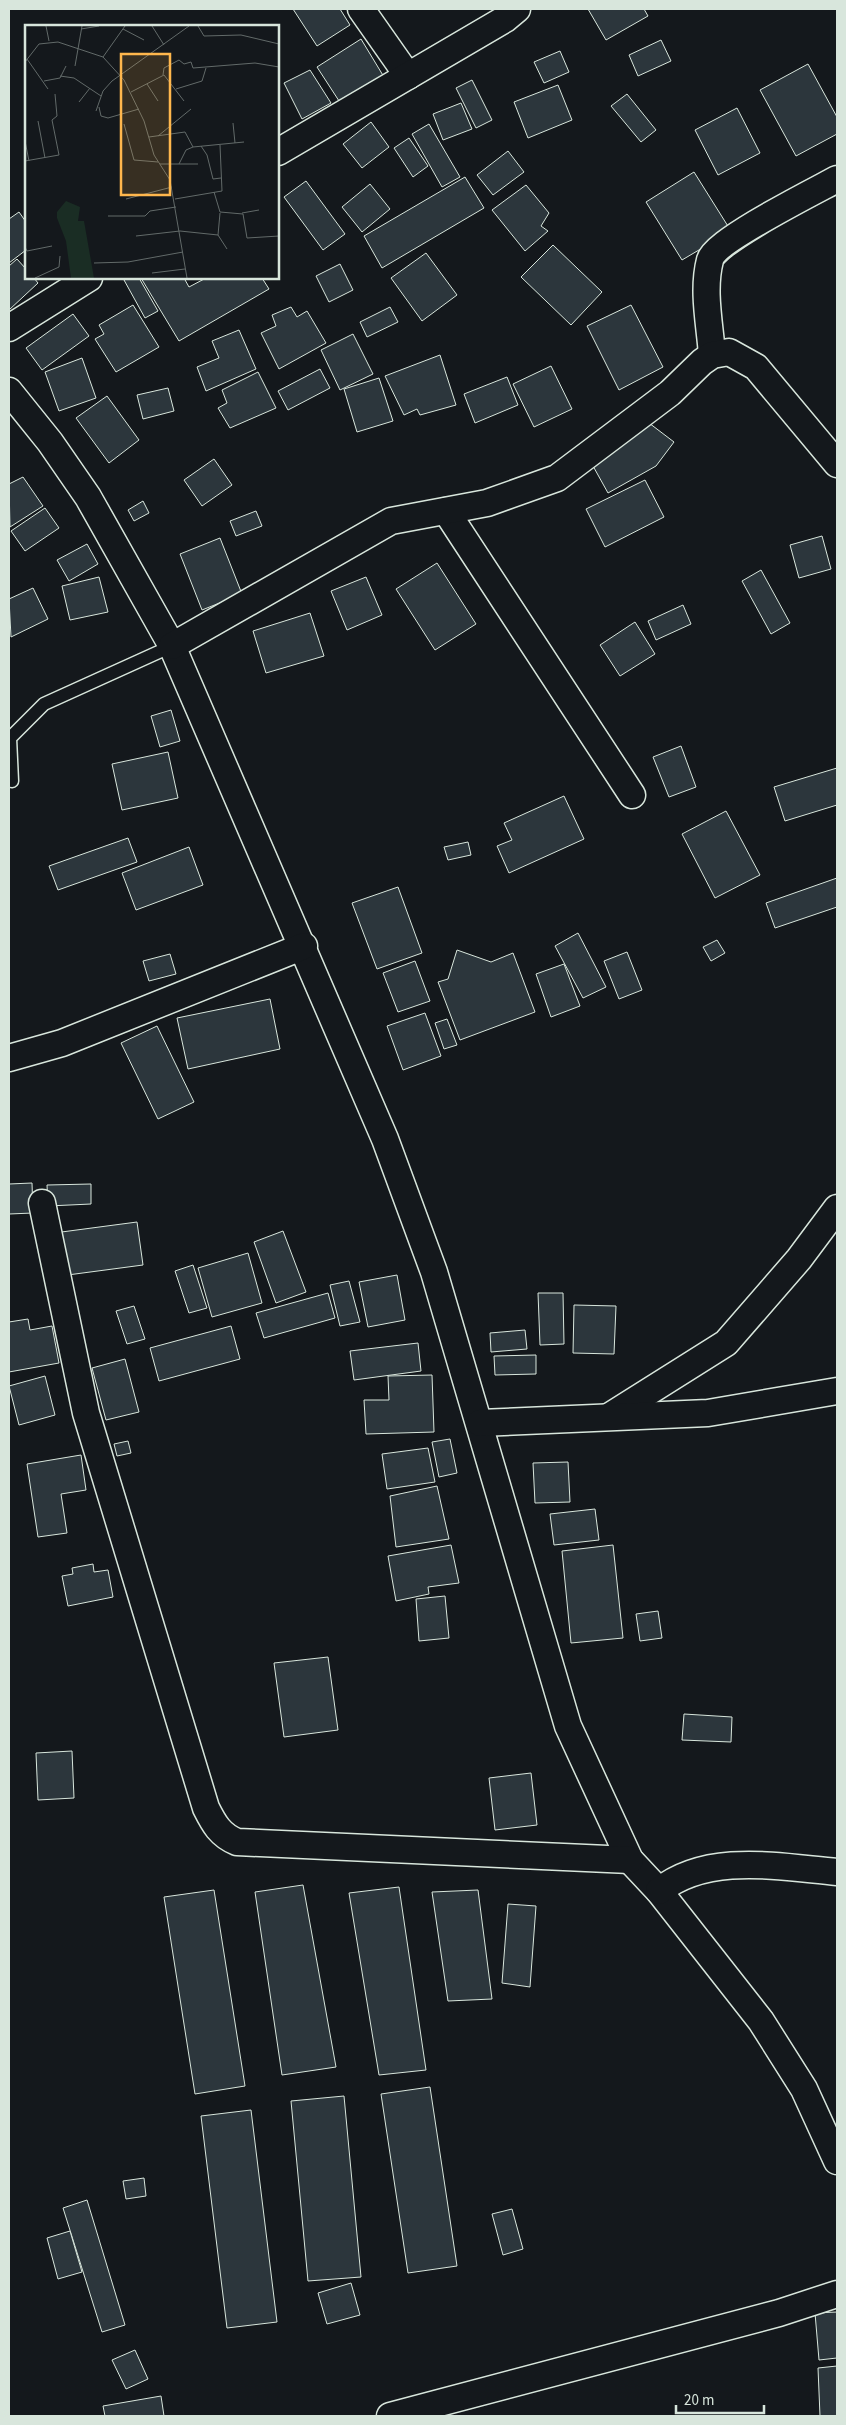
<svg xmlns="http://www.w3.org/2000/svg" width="846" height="2425" viewBox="0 0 846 2425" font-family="'Source Sans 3',sans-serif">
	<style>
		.building { fill: #2c363c; stroke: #d8e6dc }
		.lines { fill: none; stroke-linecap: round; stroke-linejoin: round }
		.lane-casing { stroke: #d8e6dc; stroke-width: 15 }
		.street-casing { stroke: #d8e6dc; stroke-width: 29 }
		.lane { stroke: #14181c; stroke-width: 12 }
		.street { stroke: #14181c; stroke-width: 26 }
		.inset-road { fill: none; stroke: #626a69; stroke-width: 1 }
		.view { fill: #ffb74d; fill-opacity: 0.15; stroke: #ffb74d; stroke-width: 2.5 }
		.inset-edge { fill: none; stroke: #d8e6dc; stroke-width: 2.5 }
	</style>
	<rect width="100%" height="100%" fill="#14181c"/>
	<g class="building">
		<path d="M293,9h47l10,16 -33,21z"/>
		<path d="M588,9h56l4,7 -42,24z"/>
		<path d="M361,39l23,38 -43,27 -24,-37z"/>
		<path d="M661,40l10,21 -33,15 -9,-21z"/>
		<path d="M560,51l9,21 -25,11 -10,-21z"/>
		<path d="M808,64l29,53v17l-41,22 -36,-66z"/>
		<path d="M310,70l21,33 -29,16 -18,-36z"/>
		<path d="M472,80l20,40 -16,8 -20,-40z"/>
		<path d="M558,85l14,35 -44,18 -14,-36z"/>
		<path d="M627,94l29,36 -15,12 -30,-36z"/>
		<path d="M461,103l11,26 -29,11 -10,-26z"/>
		<path d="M737,108l23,45 -42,22 -23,-45z"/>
		<path d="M371,122l18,25 -27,21 -19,-24z"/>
		<path d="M429,124l31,53 -18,10 -30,-53z"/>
		<path d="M409,138l19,28 -15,11 -19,-29z"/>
		<path d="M508,151l16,21 -31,23 -16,-20z"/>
		<path d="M694,172l37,59 -49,29 -36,-58z"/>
		<path d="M465,177l19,31 -102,60 -18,-32z"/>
		<path d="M306,181l39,53 -22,16 -39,-53z"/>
		<path d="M370,184l20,25 -28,23 -20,-25z"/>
		<path d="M526,185l23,28 -8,13 7,5 -23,20 -33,-41z"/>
		<path d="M19,212l7,10v28l-17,13v-44z"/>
		<path d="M553,245l49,47 -31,33 -50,-48z"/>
		<path d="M426,253l31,42 -35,26 -31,-43z"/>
		<path d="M17,259l9,10v9h8l4,5 -29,27v-44z"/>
		<path d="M340,264l13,26 -24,12 -13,-26z"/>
		<path d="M130,278h9l19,33 -13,7 -21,-38z"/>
		<path d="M141,278h43l5,9 17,-9h56l7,11 -90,52z"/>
		<path d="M133,305l26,42 -43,25 -21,-33 9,-5 -5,-9z"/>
		<path d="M631,305l32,62 -44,23 -32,-64z"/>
		<path d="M291,307l6,10 10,-6 19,32 -47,26 -18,-36 15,-7 -4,-11z"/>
		<path d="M390,307l8,15 -31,15 -7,-15z"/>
		<path d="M73,314l16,22 -47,34 -16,-22z"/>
		<path d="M239,330l17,39 -50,22 -9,-24 22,-9 -7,-17z"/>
		<path d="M353,334l20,40 -33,16 -19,-40z"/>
		<path d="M440,355l16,50 -36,10 -3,-6 -13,6 -19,-39z"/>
		<path d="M82,358l14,40 -37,13 -14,-39z"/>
		<path d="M551,366l21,43 -38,18 -21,-43z"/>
		<path d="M320,369l10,19 -42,22 -10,-19z"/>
		<path d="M258,372l18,36 -46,20 -12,-20 9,-5 -5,-13z"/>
		<path d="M507,377l11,28 -43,18 -11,-29z"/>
		<path d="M379,378l14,43 -36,11 -13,-43z"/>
		<path d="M168,388l6,23 -31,8 -6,-24z"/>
		<path d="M107,396l32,44 -30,23 -33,-45z"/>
		<path d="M649,423l25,19 -18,24 -48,27 -20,-36z"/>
		<path d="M214,459l18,26 -30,21 -18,-26z"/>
		<path d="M23,477l20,29 -33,21 -1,-43z"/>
		<path d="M645,480l19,37 -59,30 -19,-38z"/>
		<path d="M143,501l6,12 -15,8 -6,-11z"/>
		<path d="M45,508l14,20 -34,23 -14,-20z"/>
		<path d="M256,511l6,15 -26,10 -6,-15z"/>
		<path d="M822,536l9,33 -32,9 -9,-33z"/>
		<path d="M220,538l22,56 -40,16 -22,-56z"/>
		<path d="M87,544l11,20 -29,17 -12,-21z"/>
		<path d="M437,563l39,61 -41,26 -39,-61z"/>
		<path d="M761,570l29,53 -19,11 -29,-53z"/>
		<path d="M99,577l9,35 -38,8 -8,-34z"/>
		<path d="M366,577l16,38 -35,15 -16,-39z"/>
		<path d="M33,588l15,31 -37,18 -2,-38z"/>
		<path d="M683,605l8,19 -35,16 -8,-19z"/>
		<path d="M310,613l14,43 -58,17 -13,-42z"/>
		<path d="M635,622l20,32 -35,22 -20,-31z"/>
		<path d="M171,710l9,31 -20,6 -9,-31z"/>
		<path d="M681,746l15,41 -27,10 -16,-40z"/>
		<path d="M168,752l10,46 -56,12 -10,-46z"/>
		<path d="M837,768v37l-52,16 -11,-34z"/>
		<path d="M564,796l20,43 -75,34 -12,-27 15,-6 -8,-17z"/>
		<path d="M726,811l34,64 -45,23 -33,-64z"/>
		<path d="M128,838l9,24 -79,28 -9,-24z"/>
		<path d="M468,842l3,13 -23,5 -4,-13z"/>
		<path d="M189,847l14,38 -67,25 -14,-37z"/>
		<path d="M837,878v29l-62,21 -9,-25z"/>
		<path d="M398,887l24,66 -45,16 -25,-66z"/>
		<path d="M578,933l28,54 -23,11 -28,-52z"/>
		<path d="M717,940l8,13 -14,8 -8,-14z"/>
		<path d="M457,950l34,12 22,-9 22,59 -75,28 -22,-58 10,-3z"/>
		<path d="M627,952l15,38 -23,9 -15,-38z"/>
		<path d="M170,954l6,20 -27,7 -6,-20z"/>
		<path d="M415,961l15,40 -32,11 -15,-39z"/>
		<path d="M564,964l16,42 -29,11 -15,-43z"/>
		<path d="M270,999l10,50 -92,20 -11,-51z"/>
		<path d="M425,1013l16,43 -38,14 -16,-44z"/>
		<path d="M447,1019l10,26 -13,4 -9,-26z"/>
		<path d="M157,1026l37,76 -36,17 -37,-76z"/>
		<path d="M32,1183l1,30 -24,1v-30z"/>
		<path d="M91,1184v20l-43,2 -1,-21z"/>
		<path d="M137,1222l6,43 -83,11 -6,-43z"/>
		<path d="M283,1231l23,61 -30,11 -22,-61z"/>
		<path d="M248,1253l14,50 -50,14 -14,-49z"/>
		<path d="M193,1265l14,43 -18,5 -14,-42z"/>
		<path d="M397,1275l8,45 -37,7 -9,-45z"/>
		<path d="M349,1281l11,41 -20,4 -10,-41z"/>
		<path d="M328,1293l7,25 -71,20 -8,-25z"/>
		<path d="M538,1293h25l1,51 -24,1z"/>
		<path d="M574,1305l42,1 -2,48 -41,-1z"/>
		<path d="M134,1306l11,33 -18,5 -11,-33z"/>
		<path d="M28,1319l2,11 22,-4 7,37 -50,9v-50z"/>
		<path d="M231,1326l9,33 -81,22 -9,-33z"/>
		<path d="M525,1330l2,19 -36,3 -1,-19z"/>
		<path d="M418,1343l3,28 -67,9 -4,-29z"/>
		<path d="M536,1355v19l-41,1 -1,-19z"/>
		<path d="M125,1359l14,53 -33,8 -14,-52z"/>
		<path d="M432,1375l2,57 -68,2 -2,-34h25l-1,-24z"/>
		<path d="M45,1376l10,39 -36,10 -10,-39z"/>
		<path d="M450,1439l7,34 -18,4 -7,-35z"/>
		<path d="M128,1441l3,12 -14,3 -3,-12z"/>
		<path d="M428,1448l7,34 -48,7 -5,-35z"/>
		<path d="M81,1455l5,35 -25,4 6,39 -29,4 -11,-73z"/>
		<path d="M568,1462l2,40 -35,1 -2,-40z"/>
		<path d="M437,1486l12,53 -53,8 -6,-51z"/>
		<path d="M595,1509l4,31 -45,5 -4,-31z"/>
		<path d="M451,1545l8,38 -31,4 1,7 -33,7 -8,-45z"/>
		<path d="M613,1545l10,93 -52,5 -9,-92z"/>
		<path d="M93,1564l1,8 14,-2 5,27 -45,9 -6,-30 11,-2 -1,-6z"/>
		<path d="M445,1596l4,42 -30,3 -3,-42z"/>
		<path d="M658,1611l4,27 -22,3 -4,-27z"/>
		<path d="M328,1657l10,73 -54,7 -10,-74z"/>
		<path d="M684,1714l48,3 -1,25 -49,-2z"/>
		<path d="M72,1751l2,47 -36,2 -2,-47z"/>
		<path d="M531,1773l6,52 -42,5 -6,-52z"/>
		<path d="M303,1885l33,182 -54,8 -27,-183z"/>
		<path d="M399,1887l27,183 -47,5 -30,-182z"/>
		<path d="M214,1890l31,196 -50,8 -31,-197z"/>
		<path d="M478,1890l14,109 -44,2 -16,-109z"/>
		<path d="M508,1904l28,2 -6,81 -28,-4z"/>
		<path d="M430,2087l27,179 -49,7 -27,-179z"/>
		<path d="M344,2096l17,181 -53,4 -17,-180z"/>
		<path d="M251,2110l26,212 -50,6 -26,-212z"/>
		<path d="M144,2178l2,18 -20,3 -3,-18z"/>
		<path d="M87,2200l38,125 -23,7 -39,-124z"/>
		<path d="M512,2209l11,40 -20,6 -11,-41z"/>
		<path d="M70,2231l12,41 -24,7 -11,-41z"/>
		<path d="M351,2283l9,32 -33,9 -9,-31z"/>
		<path d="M837,2312v46l-18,2 -4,-47z"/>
		<path d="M135,2350l13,29 -22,10 -14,-29z"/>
		<path d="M837,2366v50h-17l-2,-48z"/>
		<path d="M161,2396l3,20h-59l-2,-10z"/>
	</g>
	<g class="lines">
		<g class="lane-casing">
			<path id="lane" d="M12,781l-2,-43 34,-34 128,-58"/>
		</g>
		<g class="street-casing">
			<g id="street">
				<path d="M361,9l47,67"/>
				<path d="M278,152l227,-133 12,-10"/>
				<path d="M9,328l80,-50"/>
				<path d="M712,355c-2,-30 -10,-64 -2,-95 5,-19 105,-69 127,-81"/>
				<path d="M9,391l41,51 38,55 84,149 213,493 49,133 134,454 62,134 29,31 102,130 43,68 33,72"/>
				<path d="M446,511l186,284"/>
				<path d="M172,646l219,-125 96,-18 70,-25 113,-85 32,-31 10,-7 17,-3 27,15 81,97"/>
				<path d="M9,1058l53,-15 242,-97"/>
				<path d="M42,1203l44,210 120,395c8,16 14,27 31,34l393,18"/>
				<path d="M610,1416l116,-73 73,-84 38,-51"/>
				<path d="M480,1423l228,-10 129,-22"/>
				<path d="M659,1891c49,-39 120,-24 178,-19"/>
				<path d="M390,2416l389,-103 58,-19"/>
			</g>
		</g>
		<use href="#lane" class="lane"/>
		<use href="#street" class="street"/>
	</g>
	<g transform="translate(25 25)">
		<rect width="254" height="254" fill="#14181c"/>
		<path d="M41,176l14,6 -2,14h6l10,57h-23l-5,-37 -9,-23v-6z" fill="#1a2d24"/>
		<path class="inset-road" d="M21,1l3,15M127,1l12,19M173,1l6,10 37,-1 38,9M56,4l18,-3M98,4l21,11M78,32l22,-31M2,34l21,30M0,37l14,-18 19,-2 45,15 21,23 20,41 10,34 16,25 17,98M50,41l7,-40M138,50l1,-7 15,-8 5,4 7,-2 2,6 62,-5 24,4M35,51l14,2 27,18M19,56l16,-3 6,-12M122,59l11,17M151,64l26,-8 4,-13M106,67l33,-17 20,26M54,77l11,-14M74,82l2,9 7,2 31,-9M71,86l7,-20 9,-10 77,-55M13,96l7,37M208,98l2,20M99,99l10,36 24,2M133,111l33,-27M124,112l36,-5 8,15M0,116l4,20M176,121l6,9 6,24 8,-1M0,136l34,-6 -7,-35 5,-4 -2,-22M135,139h19l7,-14 7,-3 51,-5M154,139h19M189,167l6,20 23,2 4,24 32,-2M101,174l46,-12M150,174l47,-8 -2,-46M217,188l17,-3M83,191h37l5,-5 26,-4M193,210l2,-22M111,211l44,-5 38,4 9,14M0,222l2,4 25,-5M69,238l34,-1 55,-10M127,248l33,-4M10,253l24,-11 1,-11"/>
		<path class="view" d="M96,29h49v141h-49z"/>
		<rect width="254" height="254" class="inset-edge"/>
	</g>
	<rect width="846" height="2425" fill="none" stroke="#d8e6dc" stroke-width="20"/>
	<path d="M676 2405v8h88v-8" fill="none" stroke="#d8e6dc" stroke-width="2.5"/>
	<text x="684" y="2405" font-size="15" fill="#d8e6dc" stroke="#14181c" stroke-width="4" paint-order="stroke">20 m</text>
</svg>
